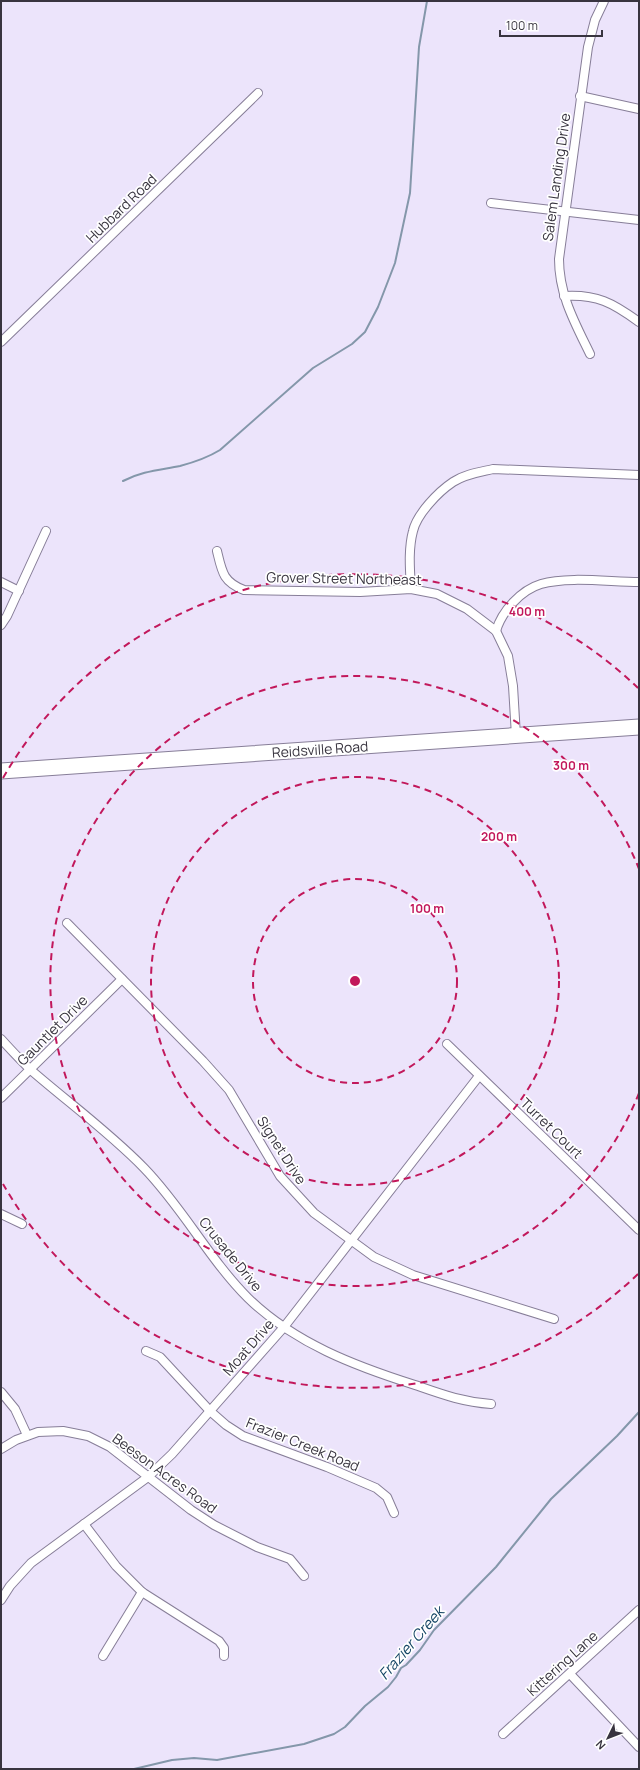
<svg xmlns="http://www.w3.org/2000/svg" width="640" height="1770" viewBox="0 0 640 1770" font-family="Manrope,sans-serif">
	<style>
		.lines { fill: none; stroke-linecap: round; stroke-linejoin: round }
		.stream { stroke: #8497aa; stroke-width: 2 }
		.street-casing { stroke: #877e98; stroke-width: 10 }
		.highway-casing { stroke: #877e98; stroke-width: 17 }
		.street { stroke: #fff; stroke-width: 8 }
		.highway { stroke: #fff; stroke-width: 15 }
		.ring { fill: none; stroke: #c2185b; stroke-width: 2; stroke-dasharray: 7 5 }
		.labels { text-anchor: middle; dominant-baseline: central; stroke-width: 3.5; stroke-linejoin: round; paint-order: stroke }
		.street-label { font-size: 14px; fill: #38343f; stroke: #fff }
		.water-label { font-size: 15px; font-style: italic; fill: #154565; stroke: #fff }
		.centre { fill: #c2185b; stroke: #fff; stroke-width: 2 }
		.ring-label { font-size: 12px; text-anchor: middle; font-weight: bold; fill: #c2185b; stroke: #fff; stroke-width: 3.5; stroke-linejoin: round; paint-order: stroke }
	</style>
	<rect width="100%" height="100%" fill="#ece4fb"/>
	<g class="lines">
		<g class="stream">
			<path d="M123,481c19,-10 37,-11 57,-15 15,-4 27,-8 40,-16l93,-82 39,-24 13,-12 13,-25 17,-44 15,-70 9,-146 8,-46"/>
			<path d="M134,1769l38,-9 22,-2 23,2 87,-16 30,-10 11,-7 20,-21 23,-19 8,-10 5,-9 5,-3 14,-15 14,-20 62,-63 55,-68 66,-63 22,-24"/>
		</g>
		<g class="street-casing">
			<g id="street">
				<path d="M580,96l59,13"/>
				<path d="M491,203l148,17"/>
				<path d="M564,296c33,-2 49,7 75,26"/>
				<path d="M1,342l257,-249"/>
				<path d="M590,354c-15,-31 -31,-59 -31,-95l29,-212 7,-27 9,-19"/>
				<path d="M217,551c5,21 6,31 27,39l116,2 51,-3 26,5 30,15 29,22 12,25 5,30 3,50"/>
				<path d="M1,582l18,9"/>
				<path d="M411,589c-1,-19 -3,-39 2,-58 4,-17 25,-39 40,-49 12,-8 27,-10 40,-13l146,6"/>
				<path d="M1,625l6,-9 39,-85"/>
				<path d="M496,631c6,-20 25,-41 45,-47 27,-8 69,-2 98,-2"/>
				<path d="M67,923l136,138 26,29 51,86 34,37 60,44 39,18 141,44"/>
				<path d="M1,1039c10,11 20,22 31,32 37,32 78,62 112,97 39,40 65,91 104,130 46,45 107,68 167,87 26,9 47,17 76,19"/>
				<path d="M447,1044l192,186"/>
				<path d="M1,1098l121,-119"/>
				<path d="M1,1214l21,10"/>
				<path d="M146,1351l14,6 50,54 16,14 17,11 84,31 49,21 11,9 7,16"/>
				<path d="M1,1392l14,17 12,26"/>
				<path d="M1,1449l15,-9 22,-8 25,-1 25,5 22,11 81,63 23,15 43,22 33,12 14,17"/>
				<path d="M84,1524l32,42 26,26 77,49 5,7v8"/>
				<path d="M1,1600l9,-14 21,-23 117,-86 24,-23 112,-127 195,-251"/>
				<path d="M103,1656l39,-64"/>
				<path d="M570,1674l69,73"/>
				<path d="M503,1734l136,-124"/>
			</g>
		</g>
		<g class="highway-casing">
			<path id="highway" d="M1,771l638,-44"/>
		</g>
		<use href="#street" class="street"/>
		<use href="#highway" class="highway"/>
	</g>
	<g class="ring">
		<circle cx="355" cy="981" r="102"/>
		<circle cx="355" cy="981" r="204"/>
		<path d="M639 1093A305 305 0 1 1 639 869"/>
		<path d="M638 1274A407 407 0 0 1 3 1184M3 778A407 407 0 0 1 638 688"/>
	</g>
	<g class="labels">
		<g class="street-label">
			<text transform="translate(556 177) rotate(-82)">Salem Landing Drive</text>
			<text transform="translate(121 208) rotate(-44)">Hubbard Road</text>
			<text transform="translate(344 578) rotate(1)">Grover Street Northeast</text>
			<text transform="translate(320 749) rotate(-4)">Reidsville Road</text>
			<text transform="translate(52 1030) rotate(-45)">Gauntlet Drive</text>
			<text transform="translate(552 1128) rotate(44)">Turret Court</text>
			<text transform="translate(282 1150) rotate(57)">Signet Drive</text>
			<text transform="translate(231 1254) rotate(51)">Crusade Drive</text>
			<text transform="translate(248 1347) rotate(-49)">Moat Drive</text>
			<text transform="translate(303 1444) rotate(22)">Frazier Creek Road</text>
			<text transform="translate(165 1473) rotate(36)">Beeson Acres Road</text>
			<text transform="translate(562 1663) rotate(-42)">Kittering Lane</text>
		</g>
		<g class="water-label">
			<text transform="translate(411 1643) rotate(-49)">Frazier Creek</text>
		</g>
	</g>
	<circle cx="355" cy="981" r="6" class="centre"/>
	<g class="ring-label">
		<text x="527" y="616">400 m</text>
		<text x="571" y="770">300 m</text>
		<text x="499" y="841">200 m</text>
		<text x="427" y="913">100 m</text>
	</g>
	<rect width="640" height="1770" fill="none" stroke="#38343f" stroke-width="4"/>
	<g transform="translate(608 1738) rotate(227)" stroke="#ffffff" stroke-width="3" paint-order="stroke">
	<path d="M0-3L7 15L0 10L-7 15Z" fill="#38343f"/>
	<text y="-6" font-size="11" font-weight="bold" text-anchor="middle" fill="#38343f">N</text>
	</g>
	<path d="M500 30v6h102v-6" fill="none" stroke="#38343f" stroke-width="2"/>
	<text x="506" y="30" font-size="12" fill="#38343f" stroke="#ffffff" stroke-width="3" paint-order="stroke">100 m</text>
</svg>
